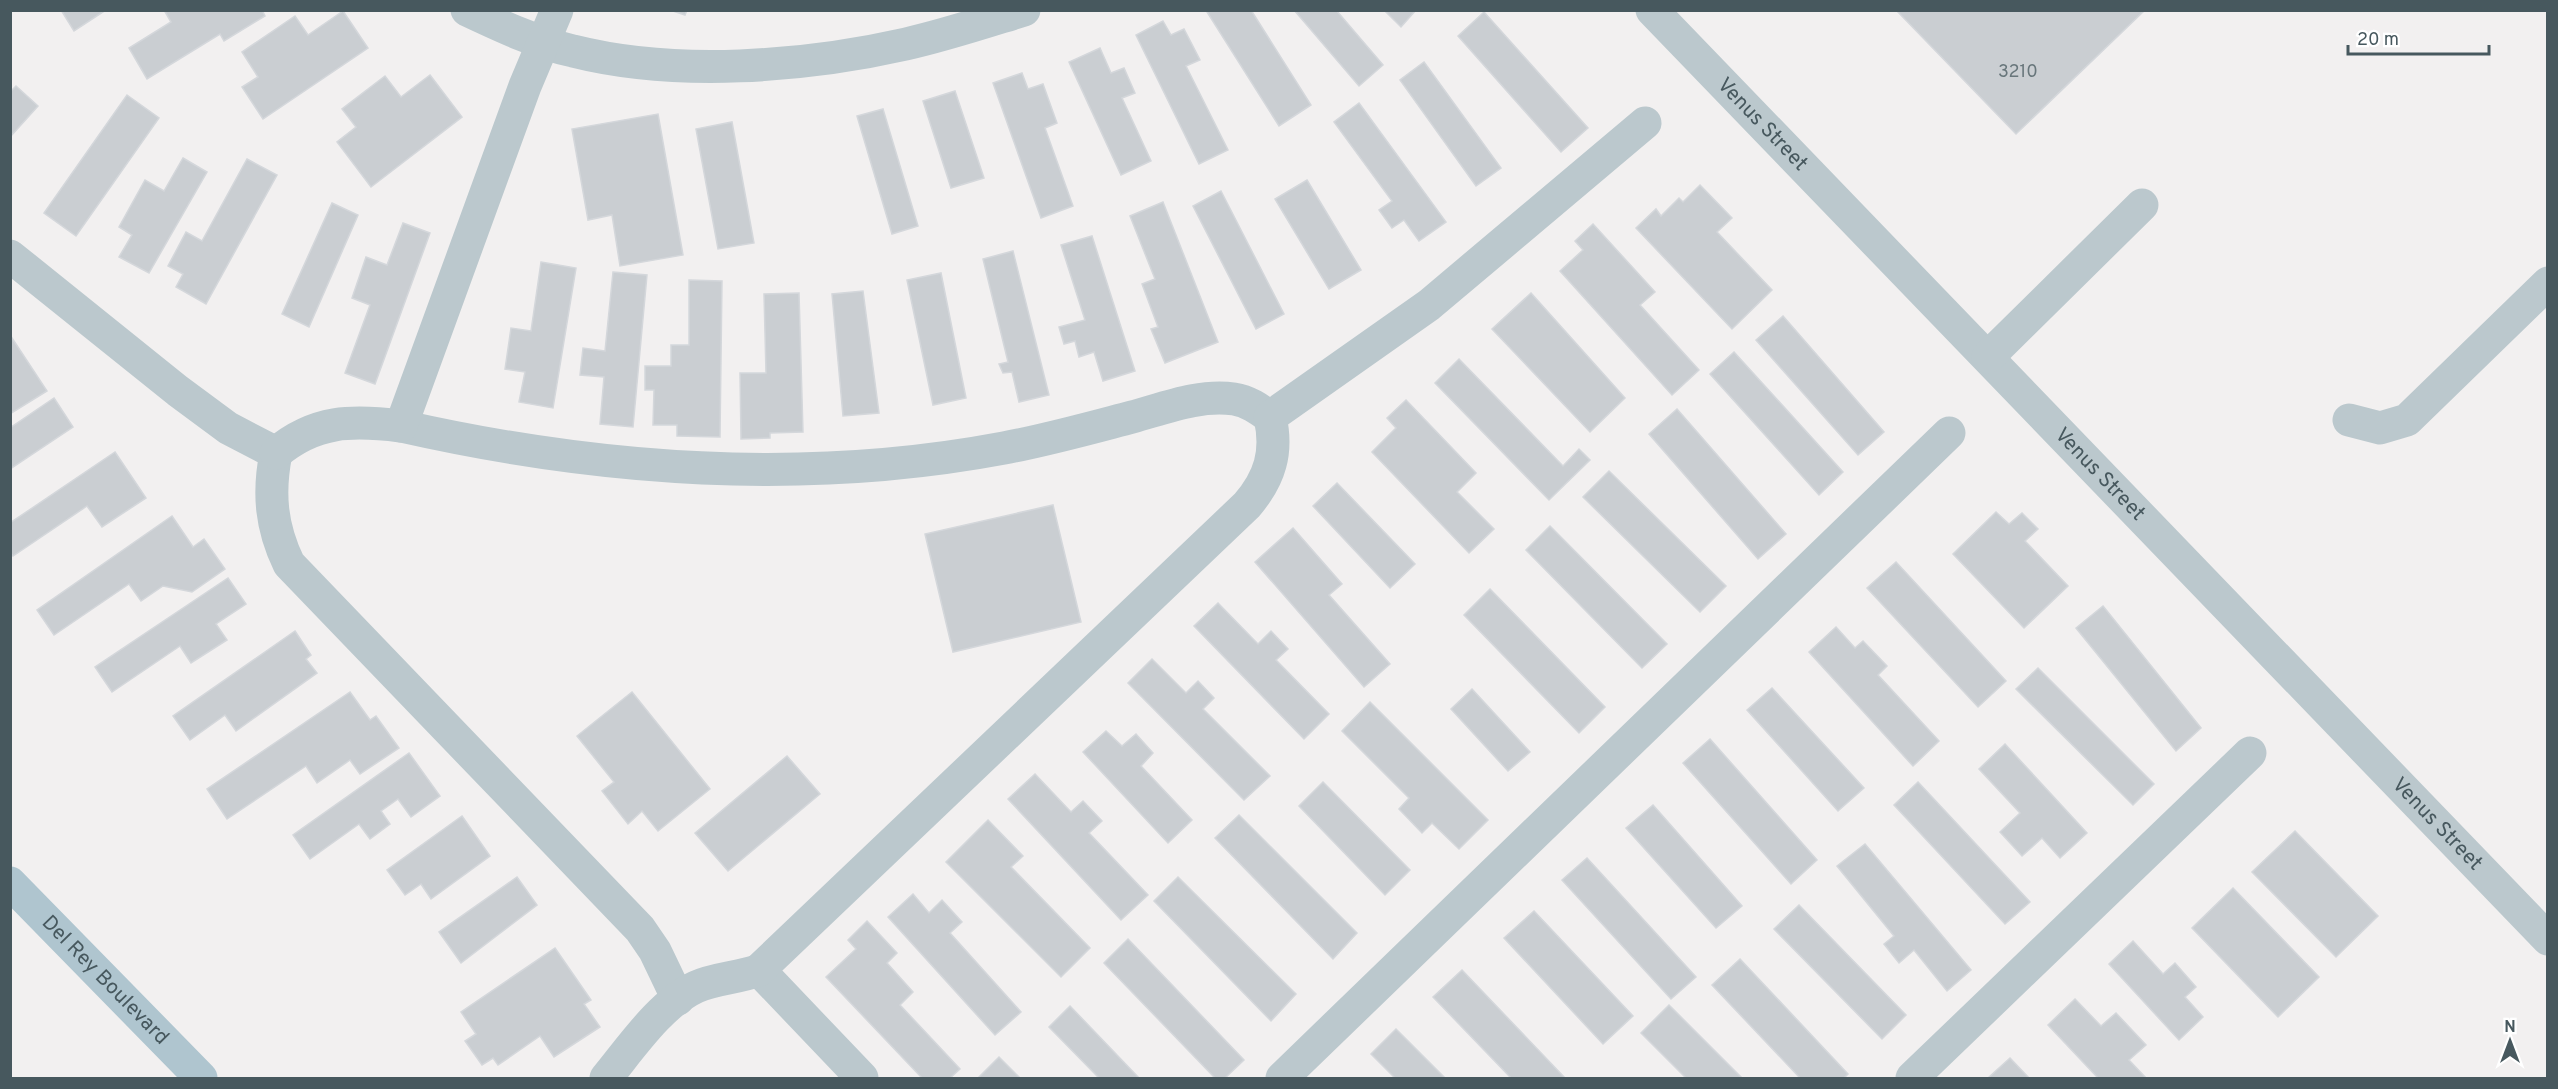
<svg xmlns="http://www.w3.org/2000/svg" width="2558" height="1089" viewBox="0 0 2558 1089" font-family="Overpass,sans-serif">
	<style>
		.building { fill: #caced2; stroke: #d4d7db; stroke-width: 1.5 }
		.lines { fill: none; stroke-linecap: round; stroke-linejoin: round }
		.minor { stroke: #bbc8cd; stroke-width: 33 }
		.major { stroke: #afc5cf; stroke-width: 33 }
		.labels { text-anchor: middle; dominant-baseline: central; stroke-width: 5; stroke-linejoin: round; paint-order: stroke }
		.number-label { font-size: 18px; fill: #68767b }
		.street-label { font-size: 21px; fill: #47585e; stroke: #fff }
	</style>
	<rect width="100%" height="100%" fill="#f2f0f0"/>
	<g class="building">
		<path d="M61,10h45l-32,21z"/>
		<path d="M164,10h98l3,6 -41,25 -4,-7 -73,45 -18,-31 42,-26z"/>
		<path d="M670,10h17l-2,5z"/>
		<path d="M1210,10h41l60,95 -32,21 -72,-114z"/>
		<path d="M1294,10h42l47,55 -24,21z"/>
		<path d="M1384,10h32l-15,17z"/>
		<path d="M1896,10h249l-129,124z"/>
		<path d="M343,11l25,37 -105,71 -21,-32 16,-10 -16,-25 53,-36 13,19z"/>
		<path d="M1484,12l104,116 -27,24 -103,-116z"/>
		<path d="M1163,21l8,14 13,-6 16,31 -14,6 42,84 -29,14 -63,-129z"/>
		<path d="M1100,48l11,25 13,-5 11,25 -13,5 29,63 -30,14 -52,-113z"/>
		<path d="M1424,62l77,106 -25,18 -76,-106z"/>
		<path d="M1022,73l6,16 15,-5 14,39 -12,5 28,78 -32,12 -48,-135z"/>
		<path d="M430,75l32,42 -91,70 -34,-45 19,-15 -14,-18 43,-33 16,21z"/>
		<path d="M16,86l22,20 -28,31v-45z"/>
		<path d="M955,91l29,87 -33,10 -28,-87z"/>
		<path d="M127,95l32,23 -83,118 -32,-23z"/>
		<path d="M1359,103l87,119 -27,19 -15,-21 -12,8 -13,-18 13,-9 -58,-79z"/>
		<path d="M883,109l35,117 -26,8 -35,-118z"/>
		<path d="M658,114l25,141 -63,11 -8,-51 -24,5 -16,-91z"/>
		<path d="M732,122l22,121 -36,6 -22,-120z"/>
		<path d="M183,158l24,14 -58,101 -30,-16 13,-22 -13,-8 26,-47 19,11z"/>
		<path d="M247,159l30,16 -71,129 -30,-17 7,-13 -15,-8 18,-34 16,9z"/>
		<path d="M1307,180l54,90 -32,19 -54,-90z"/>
		<path d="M1700,185l32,33 -15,14 55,58 -40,39 -96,-101 20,-19 5,7 18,-18 4,4z"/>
		<path d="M1221,191l63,123 -28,15 -63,-123z"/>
		<path d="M1163,202l55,140 -53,21 -14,-34 7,-2 -16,-43 13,-5 -25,-63z"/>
		<path d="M332,203l26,12 -49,112 -27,-13z"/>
		<path d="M403,223l27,10 -55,151 -30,-11 25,-68 -18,-7 14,-41 21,8z"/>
		<path d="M1593,224l62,68 -15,13 59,65 -27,25 -112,-124 23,-21 -8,-9z"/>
		<path d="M1092,236l43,135 -32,10 -9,-29 -15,5 -4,-16 -11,3 -5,-17 26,-7 -24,-75z"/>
		<path d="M1013,251l36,144 -30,7 -7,-30 -9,1 -4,-9 9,-2 -25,-103z"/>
		<path d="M541,262l35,6 -23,140 -34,-6 6,-30 -20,-3 6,-41 20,3z"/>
		<path d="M613,272l34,3 -14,152 -33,-3 4,-47 -24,-2 3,-27 22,3z"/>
		<path d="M941,273l25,125 -33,7 -26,-125z"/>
		<path d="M689,280l33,1 -2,156 -43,-1v-11h-24l1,-35h-9v-24h26v-21h18z"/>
		<path d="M863,291l16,122 -36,3 -11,-122z"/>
		<path d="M799,293l4,139 -33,1v5l-29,1 -1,-66h26l-2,-79z"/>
		<path d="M1531,293l94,105 -35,34 -98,-103z"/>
		<path d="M1783,316l101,116 -26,23 -102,-115z"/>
		<path d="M10,335l37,56 -37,23z"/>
		<path d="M1734,352l109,120 -24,23 -109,-121z"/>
		<path d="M1459,359l104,107 16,-17 11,11 -41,40 -114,-117z"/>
		<path d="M54,398l19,29 -63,42v-41z"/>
		<path d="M1406,400l70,73 -19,19 37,37 -25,24 -97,-101 24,-24 -9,-10z"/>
		<path d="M1677,409l109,125 -28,25 -109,-125z"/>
		<path d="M115,452l31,46 -44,29 -15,-21 -74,50 -3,-4v-29z"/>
		<path d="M1609,471l117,115 -26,26 -117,-115z"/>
		<path d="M1337,483l78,81 -25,24 -77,-82z"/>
		<path d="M1053,505l28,117 -128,30 -28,-118z"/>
		<path d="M1996,512l13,12 13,-11 16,16 -13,12 43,45 -44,42 -71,-74z"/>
		<path d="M172,516l21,31 11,-8 21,30 -33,23 -29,-6 -22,15 -12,-17 -75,51 -17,-25z"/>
		<path d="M1550,526l117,118 -25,24 -116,-118z"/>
		<path d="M1293,528l49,56 -13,11 61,69 -26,23 -109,-125z"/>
		<path d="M1896,562l110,119 -28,26 -111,-119z"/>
		<path d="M228,578l18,26 -30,20 11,16 -36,23 -11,-17 -68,46 -17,-25z"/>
		<path d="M1490,589l115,118 -26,26 -115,-118z"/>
		<path d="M1218,603l40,41 13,-13 17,18 -12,11 53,54 -25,25 -110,-113z"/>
		<path d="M2103,606l98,122 -25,23 -100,-123z"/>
		<path d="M1836,627l19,21 8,-7 24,25 -9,9 61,66 -26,25 -104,-114z"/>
		<path d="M295,631l16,24 -5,4 11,14 -81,58 -11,-16 -35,25 -17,-24z"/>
		<path d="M1152,659l34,34 12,-12 16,17 -11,11 67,67 -26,24 -116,-117z"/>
		<path d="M2038,668l116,116 -21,21 -117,-116z"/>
		<path d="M1772,688l92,100 -26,23 -91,-101z"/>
		<path d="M1472,689l58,63 -22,19 -57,-62z"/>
		<path d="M350,692l20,28 6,-4 23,32 -39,26 -10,-14 -33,23 -11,-17 -79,53 -20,-30z"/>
		<path d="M632,692l78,97 -52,42 -16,-20 -14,13 -26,-33 12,-9 -37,-46z"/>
		<path d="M1370,702l118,118 -29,29 -27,-26 -10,10 -23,-24 10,-11 -67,-67z"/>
		<path d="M1106,731l16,15 14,-12 17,19 -12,13 51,54 -24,23 -85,-91z"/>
		<path d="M1710,739l107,121 -26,24 -108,-121z"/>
		<path d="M2005,744l82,89 -27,25 -18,-20 -20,18 -22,-24 20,-19 -41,-44z"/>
		<path d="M409,753l31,43 -29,21 -13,-18 -17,12 9,13 -20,15 -11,-15 -49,35 -17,-24z"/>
		<path d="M787,756l33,38 -92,77 -33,-38z"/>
		<path d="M1035,774l36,38 12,-11 19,20 -13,12 59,62 -27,25 -113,-121z"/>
		<path d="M1323,782l87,88 -25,25 -86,-89z"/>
		<path d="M1918,782l112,120 -25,22 -111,-119z"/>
		<path d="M1653,805l89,101 -26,22 -90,-100z"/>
		<path d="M1239,815l118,118 -24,26 -118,-121z"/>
		<path d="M462,816l28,40 -59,43 -10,-15 -16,11 -18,-25z"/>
		<path d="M988,820l35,36 -12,11 79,81 -29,29 -115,-115z"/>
		<path d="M2295,831l83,85 -42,41 -84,-85z"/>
		<path d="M1865,844l106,126 -24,21 -33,-41 -15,13 -15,-19 10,-8 -57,-70z"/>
		<path d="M1587,858l109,119 -25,22 -109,-119z"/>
		<path d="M517,877l20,28 -76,58 -22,-31z"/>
		<path d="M1178,877l118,117 -25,27 -117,-120z"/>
		<path d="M2233,888l86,89 -41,40 -86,-89z"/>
		<path d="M913,894l16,19 13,-13 20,22 -12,11 71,79 -26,23 -107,-118z"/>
		<path d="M1799,905l107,110 -24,24 -108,-110z"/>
		<path d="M1534,911l99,105 -30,28 -99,-106z"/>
		<path d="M867,921l30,32 -10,10 26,29 -13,13 60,64 -10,9h-28l-96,-101 30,-28 -8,-9z"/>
		<path d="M1128,939l116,121 -19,18h-10l-111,-115z"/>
		<path d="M2133,941l30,33 12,-11 21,24 -11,10 18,20 -24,23 -70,-76z"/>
		<path d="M555,948l36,52 -7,4 16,23 -46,30 -14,-21 -42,29 -5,-7 -11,7 -17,-24 11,-7 -15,-22z"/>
		<path d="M1740,959l108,115 -4,4h-44l-88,-93z"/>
		<path d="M1462,970l103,108h-54l-78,-81z"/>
		<path d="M2075,999l26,27 15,-13 30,32 -17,15 17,18h-48l-50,-53z"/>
		<path d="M1669,1005l73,73h-56l-45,-45z"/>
		<path d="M1070,1006l69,72h-40l-50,-51z"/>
		<path d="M1396,1029l49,49h-50l-24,-24z"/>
		<path d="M999,1057l21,21h-42z"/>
		<path d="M2010,1058l19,20h-41z"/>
	</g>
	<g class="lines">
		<g class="minor">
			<path d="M467,10c34,16 70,33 106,41 103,26 231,16 333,-7 40,-9 79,-22 118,-34"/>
			<path id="s1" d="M1652,10l896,929"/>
			<path d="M10,256l168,135 50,37 48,25c-8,40 -5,74 13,111l351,365 15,22 23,48"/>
			<path d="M1988,357l154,-152"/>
			<path d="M2349,420l31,8 27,-8 141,-137"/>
			<path d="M401,426c199,45 401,60 603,22 43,-8 86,-20 128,-31 33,-9 68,-23 102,-18 14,2 25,10 36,18"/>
			<path d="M276,453c39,-33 76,-33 125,-27l124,-340 32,-76"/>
			<path d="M759,970l103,108"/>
			<path d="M606,1078c24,-29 55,-75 90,-91 20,-9 43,-9 63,-17l488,-465c23,-27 31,-53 23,-88l159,-112 216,-182"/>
			<path d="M1282,1078l667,-645"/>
			<path d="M1912,1078l338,-325"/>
		</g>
		<path class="major" id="s2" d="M10,883l191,195"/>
	</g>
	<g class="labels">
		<g class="number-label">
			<text x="2018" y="72">3210</text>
		</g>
		<g class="street-label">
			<text stroke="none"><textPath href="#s1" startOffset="159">Venus Street</textPath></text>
			<text stroke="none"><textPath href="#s1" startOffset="645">Venus Street</textPath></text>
			<text stroke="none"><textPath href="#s1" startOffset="1131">Venus Street</textPath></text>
			<text stroke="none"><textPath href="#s2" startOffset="136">Del Rey Boulevard</textPath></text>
		</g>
	</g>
	<rect width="2558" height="1089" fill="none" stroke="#47585e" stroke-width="24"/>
	<g transform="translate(2510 1041)" stroke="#ffffff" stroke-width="4.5" paint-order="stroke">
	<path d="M0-4.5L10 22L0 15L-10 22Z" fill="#47585e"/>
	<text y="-9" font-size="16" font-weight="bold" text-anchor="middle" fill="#47585e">N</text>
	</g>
	<path d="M2348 45v9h141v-9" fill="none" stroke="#47585e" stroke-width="3"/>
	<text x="2357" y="45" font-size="18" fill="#47585e" stroke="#ffffff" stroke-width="4.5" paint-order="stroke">20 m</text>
</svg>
